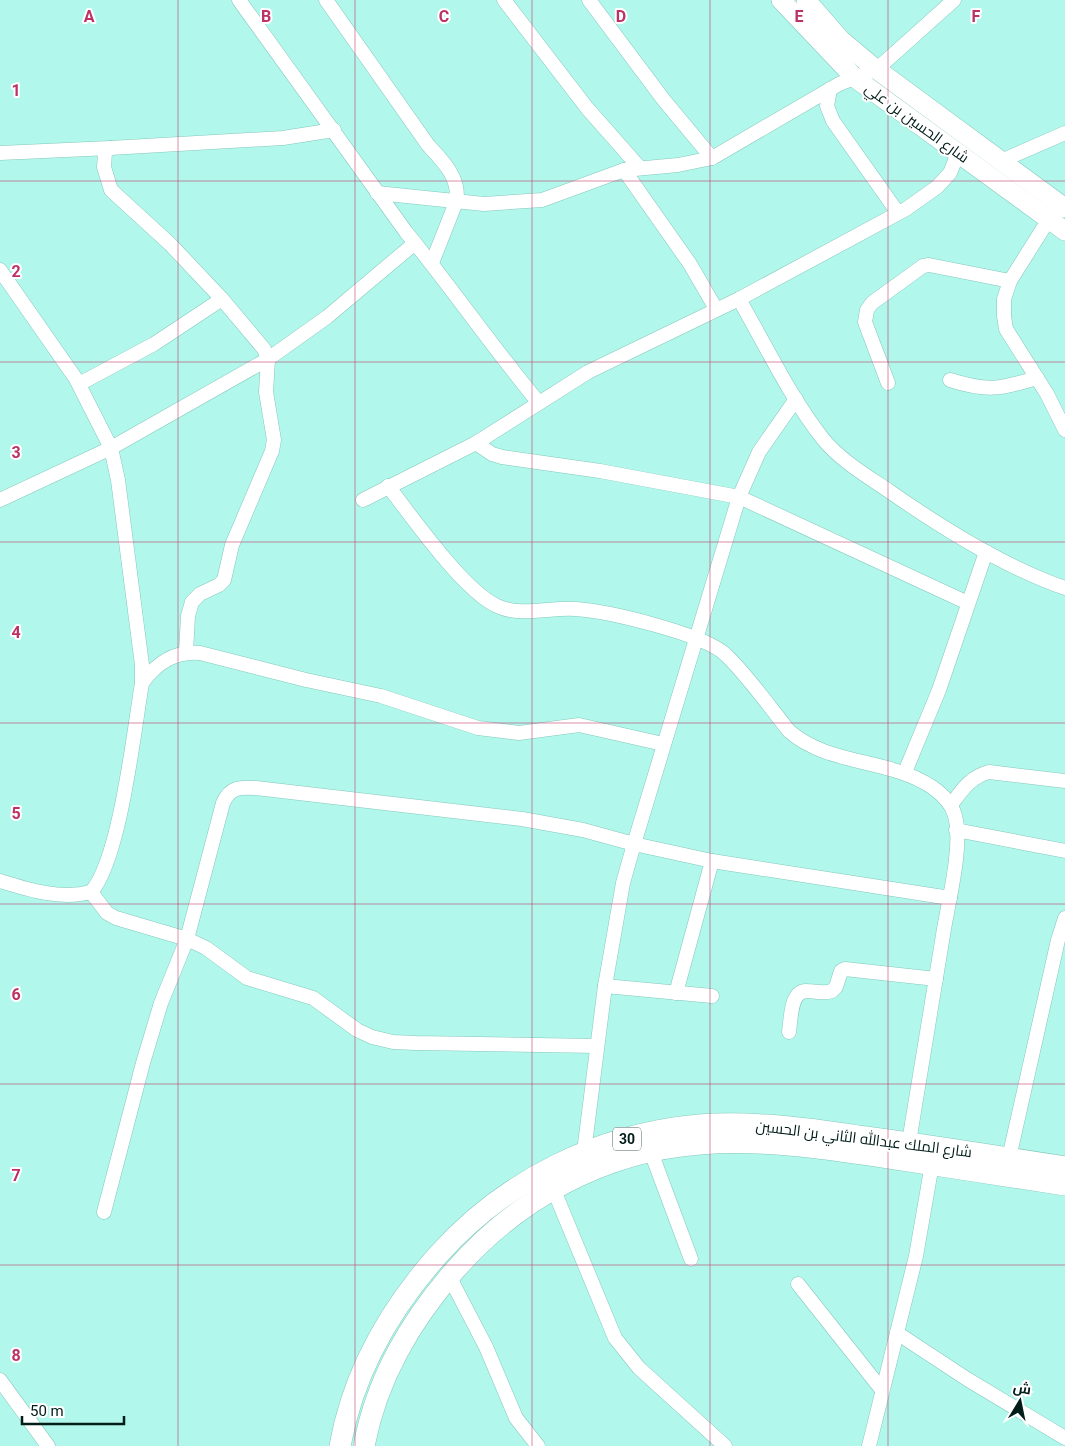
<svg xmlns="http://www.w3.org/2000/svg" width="1065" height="1446" viewBox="0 0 1065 1446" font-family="Roboto,Cairo,sans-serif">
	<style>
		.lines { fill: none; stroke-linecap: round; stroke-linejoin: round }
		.street-casing { stroke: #84c8bd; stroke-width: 15 }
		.secondary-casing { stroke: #84c8bd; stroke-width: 20 }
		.primary-casing { stroke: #84c8bd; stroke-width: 22 }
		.street { stroke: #fff; stroke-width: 14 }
		.secondary { stroke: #fff; stroke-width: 19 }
		.primary { stroke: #fff; stroke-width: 21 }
		.grid { fill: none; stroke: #bd3165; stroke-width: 1; stroke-opacity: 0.55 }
		.labels { text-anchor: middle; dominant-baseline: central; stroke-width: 4; stroke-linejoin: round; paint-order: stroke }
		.shield { fill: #fff; stroke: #4d615e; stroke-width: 1 }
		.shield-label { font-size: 14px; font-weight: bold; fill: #011d19 }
		.street-label { font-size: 15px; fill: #011d19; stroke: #fff }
		.grid-label { font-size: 16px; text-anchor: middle; font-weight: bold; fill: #bd3165; stroke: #fff; stroke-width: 4; stroke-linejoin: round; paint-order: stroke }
	</style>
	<rect width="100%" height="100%" fill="#b2f7eb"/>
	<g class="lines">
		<g class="street-casing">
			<g id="street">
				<path d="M239,0l167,232c46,56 87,116 133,171"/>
				<path d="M326,0l102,145c15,16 33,34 28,57l-24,61"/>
				<path d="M504,0l83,108 52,59"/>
				<path d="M589,0l74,99 49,59"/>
				<path d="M830,89l-3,17 6,15 65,92"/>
				<path d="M0,153l110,-5"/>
				<path d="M1001,161l64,-28"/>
				<path d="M624,170l66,94 26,45"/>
				<path d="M377,193l107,11 58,-4 82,-30 54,-5 34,-7 127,-74 38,-15 77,-69"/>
				<path d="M1049,219l-39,62 -6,18v17l2,13 41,65 18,36"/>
				<path d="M0,270l76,109 35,69 157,-89 59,-42 88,-74"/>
				<path d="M222,299l-52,-55 -59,-54 -7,-23 1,-15 5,-4 173,-10 51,-8"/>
				<path d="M739,299c27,47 51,98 84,140 17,21 44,37 66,52 53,37 115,76 176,97"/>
				<path d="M950,380c38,12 50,9 87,-2"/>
				<path d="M888,383l-23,-61 2,-12 5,-7 51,-37 6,-1 81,16"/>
				<path d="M79,384l75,-40 68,-45 42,50 4,10 -2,33 8,48 -2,11 -40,94 -8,35 -5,5 -19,9 -8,8 -4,14 -2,36"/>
				<path d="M476,443l16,11 10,3 98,14 139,26 229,106"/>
				<path d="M388,486c24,31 75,104 109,120 23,11 54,1 79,3 31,2 129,25 150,46 21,20 44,52 63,76 40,35 99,27 143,56 10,7 20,16 23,29 8,28 -6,83 -11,113 -12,71 -23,142 -35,213"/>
				<path d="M0,500l111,-52 7,32 24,185v18c-8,47 -22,177 -51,209 -30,8 -62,-2 -91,-11"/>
				<path d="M363,500l113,-57 112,-71 151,-73 167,-90 31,-22 13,-14 8,-20"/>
				<path d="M142,683c15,-20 32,-32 58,-30l106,27 75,16 97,32 41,5 60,-8 84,19"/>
				<path d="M905,772l34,-82 47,-138"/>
				<path d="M951,805c11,-15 19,-28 38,-33l76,9"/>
				<path d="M956,830l109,21"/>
				<path d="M91,892l16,21 9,5 71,21 19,9 41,30 66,20 44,32 15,7 21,5 23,1 181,3"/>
				<path d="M605,986l107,10"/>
				<path d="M676,993l36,-132"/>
				<path d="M789,1032c2,-12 1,-42 18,-41 9,0 16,3 25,0l4,-4 5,-16 4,-2 91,10"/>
				<path d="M584,1152l21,-166 18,-103 11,-39 105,-347 20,-45 37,-53"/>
				<path d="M651,1152l40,107"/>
				<path d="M1009,1158l49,-218 7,-22"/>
				<path d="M553,1188l62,150 24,30 86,78"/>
				<path d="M104,1212l39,-149 18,-60 26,-64 36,-136c7,-16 17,-16 33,-15l266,31 61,11 51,14 78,17 238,37"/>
				<path d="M449,1276l37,71 30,71 22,28"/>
				<path d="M798,1284l84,106"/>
				<path d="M897,1333l70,46 98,59"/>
				<path d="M0,1380l48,66"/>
				<path d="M869,1446l47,-190 16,-92"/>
			</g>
		</g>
		<g class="secondary-casing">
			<g id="secondary">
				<path d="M781,0l74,78 210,153"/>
				<path d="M806,0l35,40 31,26 193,142"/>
			</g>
		</g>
		<g class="primary-casing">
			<g id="primary">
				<path d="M340,1446c13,-72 50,-137 98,-191 67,-75 161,-121 261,-130 53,-4 107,3 159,11 69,9 138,20 207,31"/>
				<path d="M364,1446c13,-68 46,-124 91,-176 62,-71 149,-119 245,-126 61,-5 123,4 183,13 61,9 121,19 182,28"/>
			</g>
		</g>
		<use href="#street" class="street"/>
		<use href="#secondary" class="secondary"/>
		<use href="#primary" class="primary"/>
	</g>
	<path class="grid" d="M178,0v1446M355,0v1446M532,0v1446M710,0v1446M888,0v1446M0,181h1065M0,362h1065M0,542h1065M0,723h1065M0,904h1065M0,1084h1065M0,1265h1065"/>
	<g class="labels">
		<rect class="shield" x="613" y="1127.5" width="28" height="23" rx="4"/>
		<g class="shield-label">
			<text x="627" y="1139">30</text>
		</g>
		<g class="street-label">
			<text transform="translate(917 123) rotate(36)">شارع الحسين بن علي</text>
			<text transform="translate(864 1139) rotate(7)">شارع الملك عبدالله الثاني بن الحسين</text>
		</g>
	</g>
	<g class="grid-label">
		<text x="89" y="22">A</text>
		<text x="266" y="22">B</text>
		<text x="444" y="22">C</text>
		<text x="621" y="22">D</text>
		<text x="799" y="22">E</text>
		<text x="976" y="22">F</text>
		<text x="16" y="96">1</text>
		<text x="16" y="277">2</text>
		<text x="16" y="458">3</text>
		<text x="16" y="638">4</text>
		<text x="16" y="819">5</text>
		<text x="16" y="1000">6</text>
		<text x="16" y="1181">7</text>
		<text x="16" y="1361">8</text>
	</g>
	<g transform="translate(1020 1401) rotate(10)" stroke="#ffffff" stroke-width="4" paint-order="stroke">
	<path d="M0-4L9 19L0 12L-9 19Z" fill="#011d19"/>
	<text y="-8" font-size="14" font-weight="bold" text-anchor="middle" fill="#011d19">ش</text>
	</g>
	<path d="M22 1416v8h102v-8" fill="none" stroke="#011d19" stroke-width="2.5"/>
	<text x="30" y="1416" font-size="15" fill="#011d19" stroke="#ffffff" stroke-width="4" paint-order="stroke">50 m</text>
</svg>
